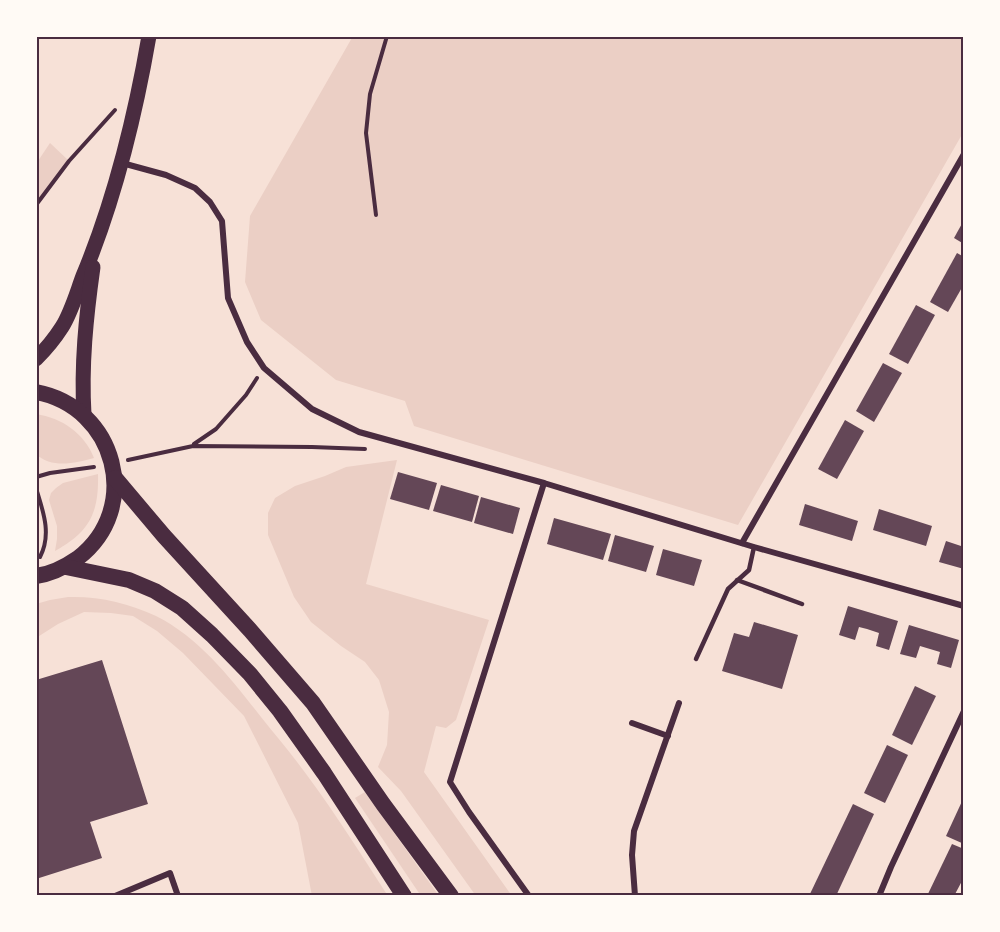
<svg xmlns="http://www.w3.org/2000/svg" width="1000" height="932" viewBox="0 0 1000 932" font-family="Cabin,sans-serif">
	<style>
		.green { fill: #ebcfc5 }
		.building { fill: #644757 }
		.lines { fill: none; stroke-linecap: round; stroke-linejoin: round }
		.path { stroke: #4a2c40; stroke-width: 4 }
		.service { stroke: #4a2c40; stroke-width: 4.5 }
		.minor { stroke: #4a2c40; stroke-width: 6 }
		.primary { stroke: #4a2c40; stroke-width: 15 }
		.trunk { stroke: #4a2c40; stroke-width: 16 }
		.neatline { fill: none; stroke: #4a2c40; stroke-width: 2 }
	</style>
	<rect width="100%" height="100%" fill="#f7e1d7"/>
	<g class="green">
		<path d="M353,36h611v95l-226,394 -324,-99 -9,-25 -69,-21 -75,-60 -16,-38 5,-66z"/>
		<path d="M50,143l19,18 -33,44v-41z"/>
		<path d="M36,414c26,4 48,19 58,44 -19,5 -42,11 -58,-4z"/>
		<path d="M397,460l-31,124 123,36 -33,100 -10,8 -10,-2 -12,46 88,124h-36l-75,-105 -23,-24 9,-22 2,-33 -10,-32 -14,-18 -24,-16 -30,-24 -17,-25 -26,-62v-22l7,-15 20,-12 30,-10 21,-9z"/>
		<path d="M98,474c1,40 -9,58 -43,77l2,-12v-13l-8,-26 2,-7 5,-5 7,-5z"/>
		<path d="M68,597c31,-1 60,6 88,19 44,22 76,64 105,101 16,20 33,40 48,61 28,38 53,78 79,118h-76l-14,-73 -54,-107 -61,-63 -26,-22 -24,-15 -22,-3 -27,-1 -26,12 -22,14v-34l14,-4z"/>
		<path d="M365,792l74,104h-18l-66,-98z"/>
	</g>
	<g class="building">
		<path d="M964,220v24l-10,-6z"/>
		<path d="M957,253l7,4v27l-16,28 -18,-10z"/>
		<path d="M916,305l19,10 -27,49 -19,-10z"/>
		<path d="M883,363l19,10 -28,49 -18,-11z"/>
		<path d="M845,420l19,11 -27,48 -19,-10z"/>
		<path d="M398,472l39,11 -8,27 -39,-11z"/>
		<path d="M441,485l38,11 -7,26 -39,-11z"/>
		<path d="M481,497l39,11 -7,26 -39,-11z"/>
		<path d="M805,504l53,17 -6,20 -53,-16z"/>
		<path d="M879,509l53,17 -6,20 -53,-16z"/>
		<path d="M554,518l57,16 -8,26 -56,-16z"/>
		<path d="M615,535l39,11 -8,26 -38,-11z"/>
		<path d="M946,541l18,6v22l-25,-7z"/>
		<path d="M663,549l39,11 -8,26 -38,-11z"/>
		<path d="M848,606l50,15 -9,29 -13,-4 3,-13 -12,-4 -8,-2 -4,13 -16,-5z"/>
		<path d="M754,622l44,13 -16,54 -60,-18 12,-38 15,4z"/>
		<path d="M909,625l50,15 -8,28 -14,-4 3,-12 -20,-6 -4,12 -16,-4z"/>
		<path d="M102,660l46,144 -58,18 12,36 -66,21v-199z"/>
		<path d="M915,686l21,10 -24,49 -20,-10z"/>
		<path d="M887,745l21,10 -23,48 -21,-10z"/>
		<path d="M964,797v47l-18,-8z"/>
		<path d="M853,804l21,10 -38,82h-27z"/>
		<path d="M952,844l12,5v26l-2,6 -8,15h-27z"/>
	</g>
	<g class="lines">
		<g class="path">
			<path d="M36,205l33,-44 46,-51"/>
			<path d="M376,215l-10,-82 4,-39 17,-58"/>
			<path d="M194,444l22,-15 30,-34 11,-17"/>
			<path d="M128,460l65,-14 119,1 53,2"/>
			<path d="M36,477l14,-4 44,-6"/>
			<path d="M36,488c7,23 16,46 4,69"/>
		</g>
		<g class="service">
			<path d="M737,580l65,24"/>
			<path d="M696,659l32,-70 21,-19 5,-23"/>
		</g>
		<g class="minor">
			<path d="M122,163l44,12 29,13 15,14 12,19 6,77 19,44 17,26 48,41 47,23 185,51 210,64 210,59"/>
			<path d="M742,543l222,-389"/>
			<path d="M632,723l36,13"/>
			<path d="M115,896l55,-23 8,23"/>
			<path d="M529,896l-60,-84 -19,-30 94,-299"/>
			<path d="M635,896l-3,-41 2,-24 45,-128"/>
			<path d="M879,896l12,-29 73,-156"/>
		</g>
		<g class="primary">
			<path d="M36,359c10,-10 19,-21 26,-32 9,-14 15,-35 21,-51 32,-77 52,-159 66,-240"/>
			<path d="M84,415c-3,-50 2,-98 9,-148"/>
		</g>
		<g class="trunk">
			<path d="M36,392c80,15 107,116 42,166 -13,9 -26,16 -42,18"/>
			<path d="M115,478l49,58 86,94 63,73 70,101 68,92"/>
			<path d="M66,567l63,13 26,11 27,17 30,27 38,39 30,37 44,62 80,123"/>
		</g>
	</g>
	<rect width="1000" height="932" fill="none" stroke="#fffaf5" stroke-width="75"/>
	<rect x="38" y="38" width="924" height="856" class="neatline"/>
</svg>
